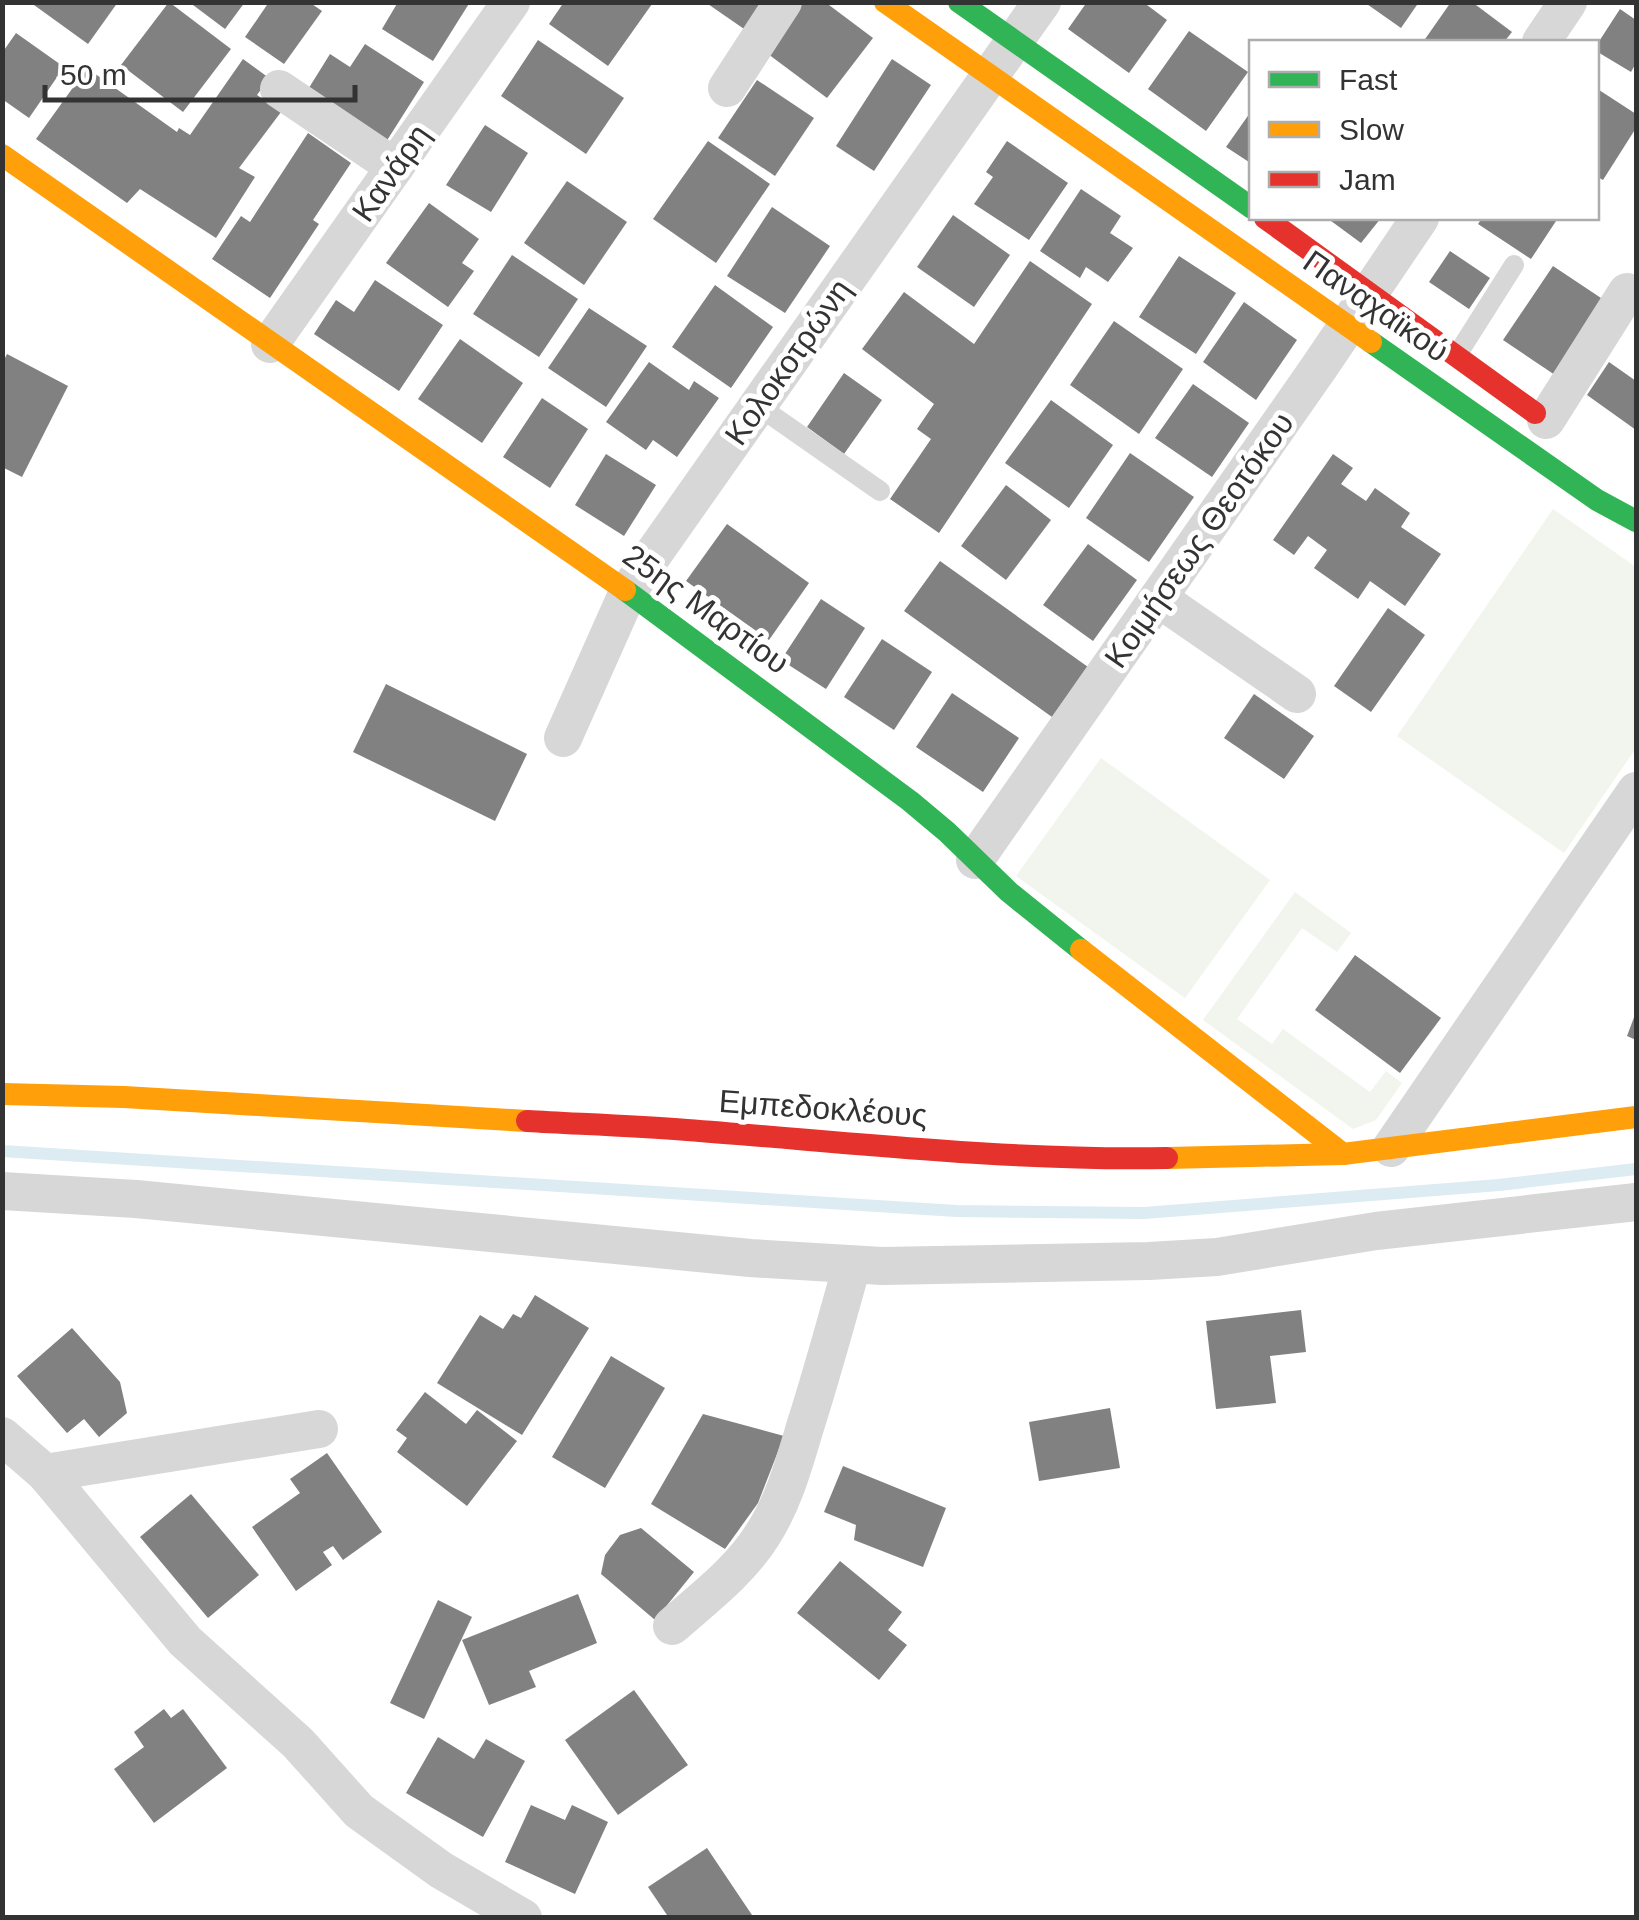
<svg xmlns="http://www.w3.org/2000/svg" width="1639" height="1920" viewBox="0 0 1639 1920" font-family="Arial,sans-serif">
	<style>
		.green { fill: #f1f5ed }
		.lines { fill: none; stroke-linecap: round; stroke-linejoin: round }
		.stream { stroke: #ddebf3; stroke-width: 12 }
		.building { fill: #818181 }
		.lane { stroke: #d7d7d7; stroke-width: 20 }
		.street { stroke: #d7d7d7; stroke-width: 38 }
		.fast { stroke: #30b455; stroke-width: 22 }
		.slow { stroke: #ff9f0a; stroke-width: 22 }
		.jam { stroke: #e5322d; stroke-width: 22 }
		.labels { text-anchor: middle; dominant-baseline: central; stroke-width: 10; stroke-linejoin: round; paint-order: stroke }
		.street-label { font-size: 32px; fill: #333; stroke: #fff }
	</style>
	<rect width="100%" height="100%" fill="#fff"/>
	<g class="green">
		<path d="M1553,509l83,58v181l-72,105 -167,-117z"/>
		<path d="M1101,758l169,122 -85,118 -169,-122z"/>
		<path d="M1295,892l56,41 -14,19 -35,-24 -65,91 35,25 11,-15 87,63 16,-21 16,12 -26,37 -23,9 -150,-109z"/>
	</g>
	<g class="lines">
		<path class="stream" d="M2,1151l955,60 187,2 355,-28 137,-16"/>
	</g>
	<g class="building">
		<path d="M36,2h82l-30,42 -54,-39z"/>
		<path d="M169,2l62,47 -48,63 -62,-47z"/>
		<path d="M189,2h56l-20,27z"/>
		<path d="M269,2h40l13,9 -38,53 -39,-27z"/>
		<path d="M398,2h72l-37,59 -51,-32z"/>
		<path d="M564,2h87l1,2 -44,62 -59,-42z"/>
		<path d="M705,2h61l-19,29z"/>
		<path d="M800,2h25l48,36 -46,60 -63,-47z"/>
		<path d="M1087,2h56l24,18 -38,53 -61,-44z"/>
		<path d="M1364,2h55l-18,26z"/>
		<path d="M1451,2h21l40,30 -8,10h-81z"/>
		<path d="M1620,9l16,11v43l-5,9 -35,-21v-5z"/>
		<path d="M1189,31l59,41 -42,59 -58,-42z"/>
		<path d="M16,33l48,34 -35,51 -27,-19v-46z"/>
		<path d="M538,40l86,58 -38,56 -85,-58z"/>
		<path d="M365,44l59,38 -38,60 -79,-51 23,-37 20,13z"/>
		<path d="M243,59l26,19 -12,17 24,17 -42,56 16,9 -39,61 -76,-49 -13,14 -91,-64 51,-71 90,64 2,-4 11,7z"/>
		<path d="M892,59l39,26 -57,86 -38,-25z"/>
		<path d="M757,80l57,38 -39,58 -57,-38z"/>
		<path d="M1596,88l40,26v14l-33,52 -7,-4z"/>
		<path d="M1252,110v54l-26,-17z"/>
		<path d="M485,125l43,28 -37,59 -45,-27z"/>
		<path d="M308,133l43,30 -38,57 6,4 -49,74 -58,-39 29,-43 9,6z"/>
		<path d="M708,141l62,43 -54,79 -63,-44z"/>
		<path d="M1007,141l61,42 -39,57 -55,-36 19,-27 -7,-5z"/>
		<path d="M567,181l60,41 -43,63 -60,-42z"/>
		<path d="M1081,189l40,27 -11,17 23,15 -25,34 -22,-15 -6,11 -40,-27z"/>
		<path d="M429,203l50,36 -17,24 12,8 -26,36 -62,-44z"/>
		<path d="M772,207l58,39 -45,67 -58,-37z"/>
		<path d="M953,215l57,40 -36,52 -57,-40z"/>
		<path d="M1327,218h54l-20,25z"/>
		<path d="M1482,218h76l-27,41 -53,-35z"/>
		<path d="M1450,251l40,27 -21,31 -40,-27z"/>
		<path d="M512,255l66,44 -39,58 -66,-43z"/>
		<path d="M1179,256l57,37 -40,61 -57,-37z"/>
		<path d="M1030,261l62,43 -153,229 -49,-34 41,-60 -14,-10 17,-25 -72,-55 42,-57 70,52z"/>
		<path d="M1553,266l51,34 -49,75 -52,-35z"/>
		<path d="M375,280l68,45 -44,66 -85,-57 22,-34 18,12z"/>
		<path d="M715,285l58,42 -42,61 -59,-41z"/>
		<path d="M1244,302l53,38 -41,60 -53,-38z"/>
		<path d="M589,308l58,38 -41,61 -58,-39z"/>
		<path d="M1114,321l69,48 -44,65 -69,-49z"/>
		<path d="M460,339l63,44 -41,60 -64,-44z"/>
		<path d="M7,354l61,32 -46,91 -20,-10v-103z"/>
		<path d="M649,362l40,28 5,-9 25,17 -42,59 -24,-17 -7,10 -40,-28z"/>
		<path d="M1609,362l27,19v49l-49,-35z"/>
		<path d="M844,373l38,27 -38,54 -37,-27z"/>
		<path d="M1193,384l56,39 -37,54 -57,-39z"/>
		<path d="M542,398l46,31 -38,59 -47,-31z"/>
		<path d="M1051,400l62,45 -44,63 -64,-45z"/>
		<path d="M1130,453l64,44 -45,65 -63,-44z"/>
		<path d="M606,454l50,31 -32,51 -49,-31z"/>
		<path d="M1333,454l20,14 -12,16 25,17 9,-13 35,25 -9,14 40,27 -36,52 -35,-25 -12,18 -44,-31 13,-18 -19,-14 -14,19 -21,-15z"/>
		<path d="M1006,485l45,35 -45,60 -45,-34z"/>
		<path d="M727,524l82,59 -40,57 -83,-59z"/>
		<path d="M1088,544l49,36 -44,61 -50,-36z"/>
		<path d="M940,561l148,106 -36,50 -148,-106z"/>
		<path d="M821,599l44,29 -39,61 -45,-29z"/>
		<path d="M1388,608l37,27 -54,77 -37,-26z"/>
		<path d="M882,639l50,33 -38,58 -50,-33z"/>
		<path d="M386,684l141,70 -32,67 -142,-69z"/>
		<path d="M952,693l67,45 -36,54 -67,-45z"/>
		<path d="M1254,694l60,42 -30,43 -60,-41z"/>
		<path d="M1355,955l86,63 -41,55 -85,-63z"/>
		<path d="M1636,1012v28l-9,-4z"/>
		<path d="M535,1295l54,33 -67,107 -85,-52 43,-68 23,14 10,-15 8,4z"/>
		<path d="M1301,1310l5,42 -36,4 6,47 -60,6 -10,-88z"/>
		<path d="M72,1328l48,54 7,31 -28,24 -15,-18 -17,14 -50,-57z"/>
		<path d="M611,1356l54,32 -60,100 -53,-31z"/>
		<path d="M425,1392l41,32 11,-14 40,31 -50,65 -70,-54 10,-14 -11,-8z"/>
		<path d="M1110,1408l10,60 -81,13 -10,-59z"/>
		<path d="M703,1414l81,22 -26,67 -33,46 -74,-45z"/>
		<path d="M327,1453l55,79 -39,28 -10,-14 -10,6 9,13 -36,26 -44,-64 48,-34 -10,-14z"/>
		<path d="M843,1466l103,42 -23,59 -69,-27 2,-15 -32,-13z"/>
		<path d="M191,1494l68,81 -51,43 -68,-81z"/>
		<path d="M641,1528l53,44 -39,48 -54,-46 4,-19 15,-20z"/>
		<path d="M840,1561l62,51 -14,18 19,15 -28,35 -82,-67z"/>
		<path d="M578,1594l19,49 -68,28 7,16 -47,18 -27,-65z"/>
		<path d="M438,1600l34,17 -48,102 -34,-16z"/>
		<path d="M634,1690l54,75 -70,50 -53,-75z"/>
		<path d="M164,1709l7,9 12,-9 44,59 -73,55 -40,-54 30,-22 -10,-15z"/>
		<path d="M438,1737l36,22 12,-20 39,22 -42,76 -77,-44z"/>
		<path d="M531,1805l34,15 7,-15 36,17 -33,72 -70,-32z"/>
		<path d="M707,1848l47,70h-85l-21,-31z"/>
	</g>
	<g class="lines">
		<g class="lane">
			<path d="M1457,355l57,-90"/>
			<path d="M757,405l123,86"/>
		</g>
		<g class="street">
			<path d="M1541,42l27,-40"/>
			<path d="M727,88l56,-86"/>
			<path d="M279,89l116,78"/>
			<path d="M270,344l241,-342"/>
			<path d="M1546,420l81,-128"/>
			<path d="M1158,598l139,96"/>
			<path d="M563,738l65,-146 19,-29 395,-561"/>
			<path d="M975,860l345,-494 100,-148"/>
			<path d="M1391,1148l245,-357"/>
			<path d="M2,1191l134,8 614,59 132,8 267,-5 68,-4 159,-26 260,-29"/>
			<path d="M2,1436l43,37 140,168 113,102 61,68 82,59 82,48"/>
			<path d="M45,1473l274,-44"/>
			<path d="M672,1626c32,-28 69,-56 91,-92 21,-33 31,-70 42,-107 17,-53 32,-108 47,-162"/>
		</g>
		<g class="fast">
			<path d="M959,2l293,206"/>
			<path d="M1371,342l226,158 39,21"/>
			<path d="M625,590l285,211 37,31 62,60 72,58"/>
		</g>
		<g class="slow">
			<path d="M885,2l486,340"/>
			<path d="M2,155l623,435"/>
			<path d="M1081,950l262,204"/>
			<path d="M2,1094l122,3 403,24"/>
			<path d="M1167,1158l176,-4 293,-37"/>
		</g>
		<g class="jam">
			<path d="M1265,218l270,195"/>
			<path d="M527,1121c53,3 107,5 160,9 160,12 320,31 480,28"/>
		</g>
	</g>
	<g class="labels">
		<g class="street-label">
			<text transform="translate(391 173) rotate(-55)">Κανάρη</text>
			<text transform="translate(1376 306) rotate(35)">Παναχαϊκού</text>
			<text transform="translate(788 362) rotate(-55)">Κολοκοτρώνη</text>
			<text transform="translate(1199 540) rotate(-55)">Κοιμήσεως Θεοτόκου</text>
			<text transform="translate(706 609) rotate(36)">25ης Μαρτίου</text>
			<text transform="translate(823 1108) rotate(4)">Εμπεδοκλέους</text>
		</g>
	</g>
	<rect width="1639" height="1920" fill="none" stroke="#333333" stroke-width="10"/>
	<rect x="1249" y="40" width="350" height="180" fill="#ffffff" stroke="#adadad" stroke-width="2.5"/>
	<rect x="1269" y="72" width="50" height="15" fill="#30b455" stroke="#adadad" stroke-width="2.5"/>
	<text x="1339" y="90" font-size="30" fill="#333333">Fast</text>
	<rect x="1269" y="122" width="50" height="15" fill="#ff9f0a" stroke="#adadad" stroke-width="2.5"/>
	<text x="1339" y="140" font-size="30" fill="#333333">Slow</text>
	<rect x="1269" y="172" width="50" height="15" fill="#e5322d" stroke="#adadad" stroke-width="2.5"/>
	<text x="1339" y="190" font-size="30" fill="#333333">Jam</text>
	<path d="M45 85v15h310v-15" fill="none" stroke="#333333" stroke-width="5"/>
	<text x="60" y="85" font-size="30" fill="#333333" stroke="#ffffff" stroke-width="8" paint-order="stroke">50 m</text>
</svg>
